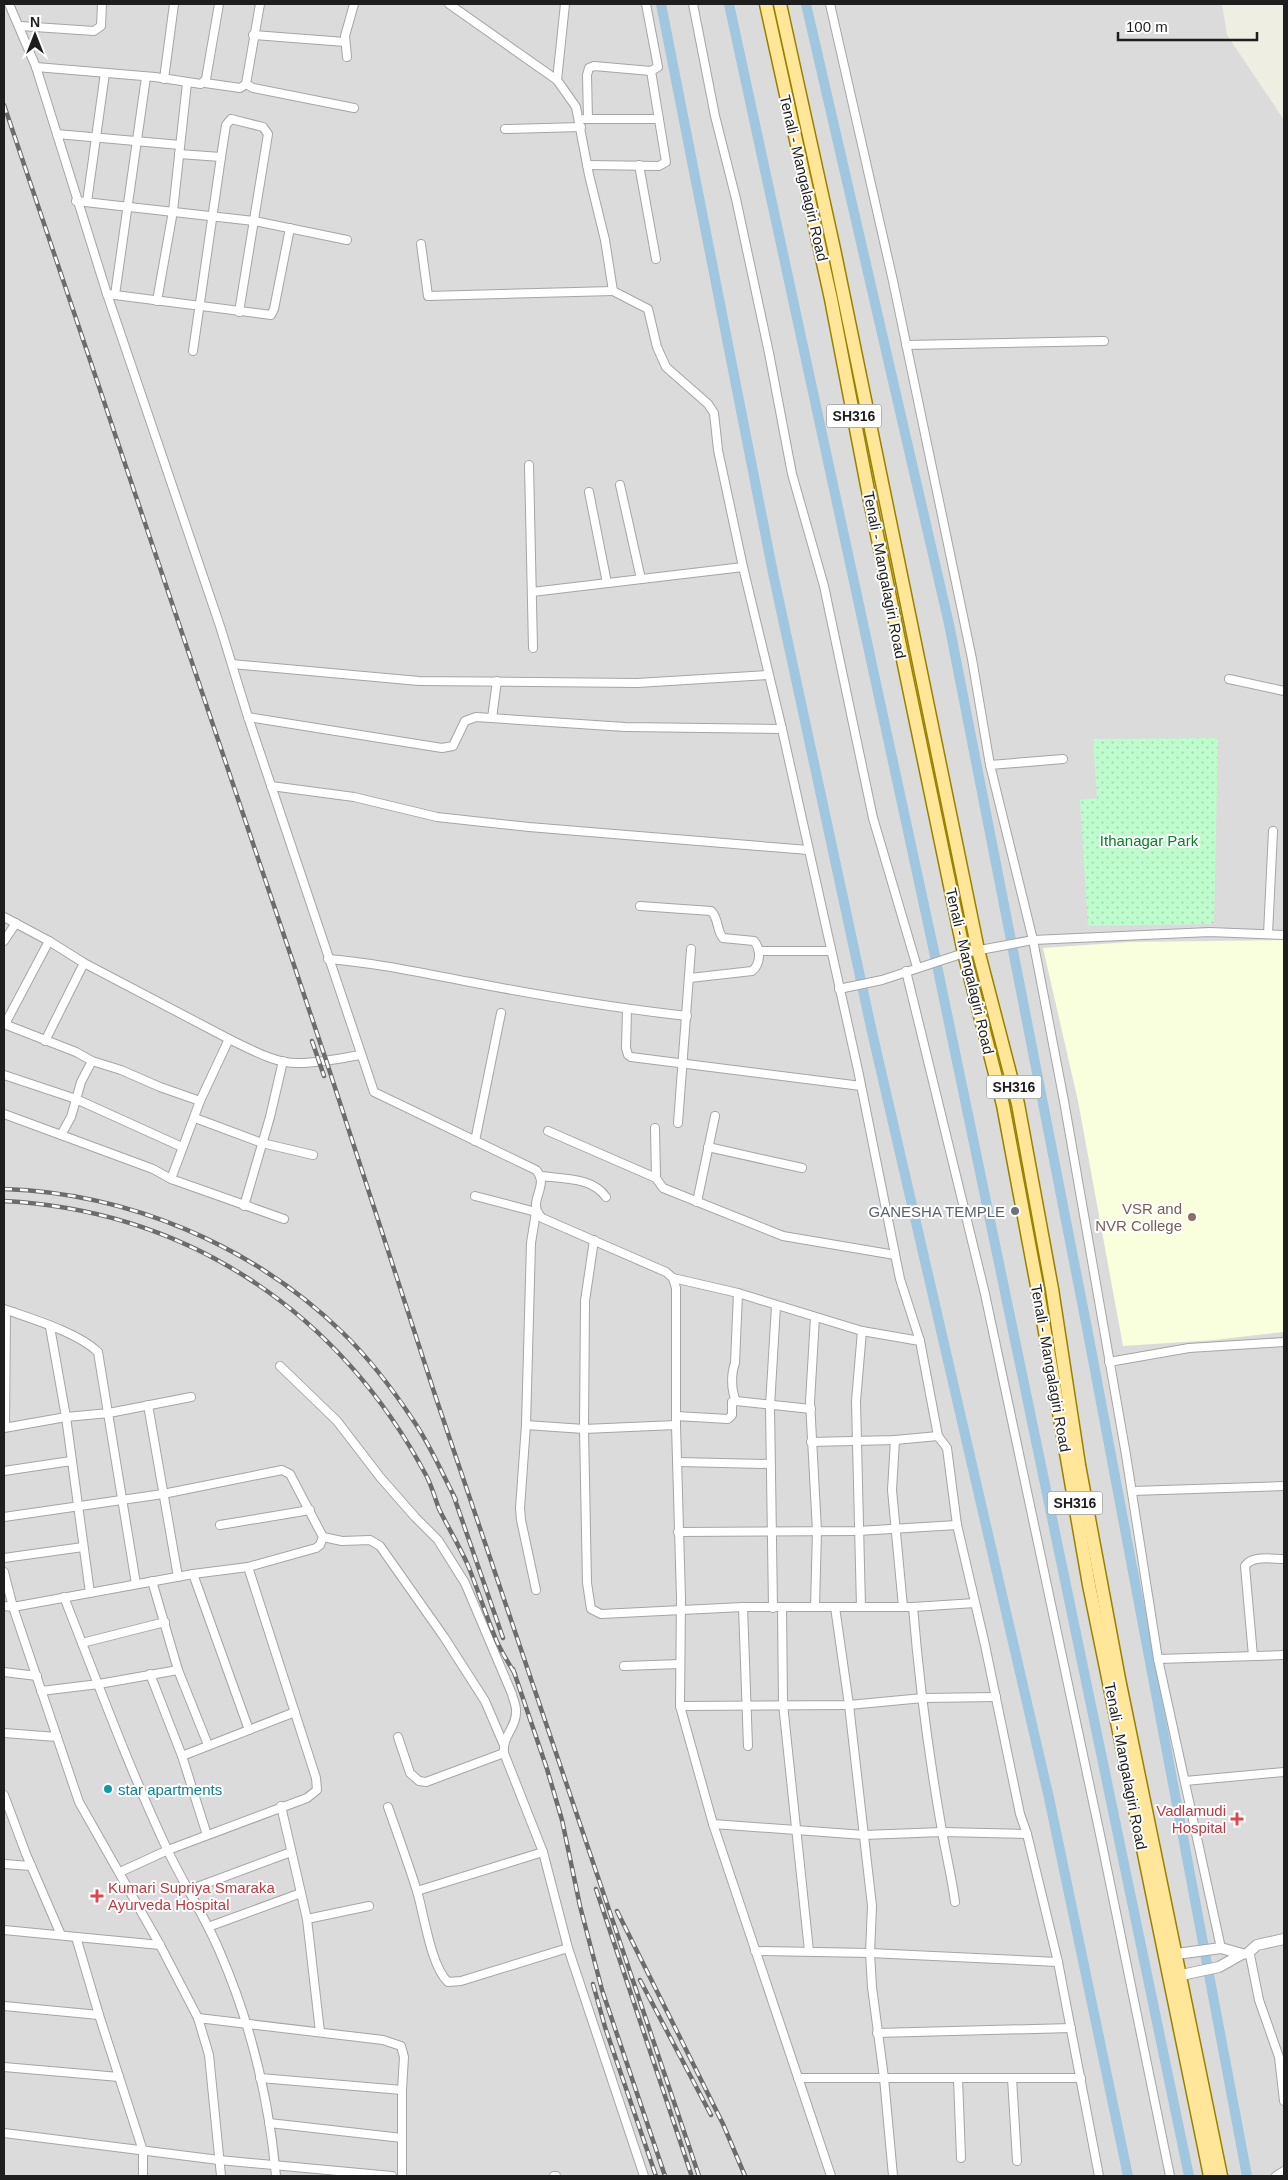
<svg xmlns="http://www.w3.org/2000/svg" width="1288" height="2180" viewBox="0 0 1288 2180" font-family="Helvetica,sans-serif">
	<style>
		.residential { fill: #dcdbdb }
		.education { fill: #f9ffdd }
		.park { fill: url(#park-dots) }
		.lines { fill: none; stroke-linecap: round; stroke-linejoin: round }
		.canal { stroke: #a1c6df; stroke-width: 10 }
		.minor-casing { stroke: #a5a5a5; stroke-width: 10 }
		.tertiary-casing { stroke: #a5a5a5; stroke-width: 12 }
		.primary-casing { stroke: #988100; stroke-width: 15 }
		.minor { stroke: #fff; stroke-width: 8 }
		.tertiary { stroke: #fff; stroke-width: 10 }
		.primary { stroke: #ffe699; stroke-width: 12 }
		.rail-casing { stroke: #6c6c6c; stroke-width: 4.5 }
		.rail { stroke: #fff; stroke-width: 2.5; stroke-dasharray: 8; stroke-linecap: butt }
		.worship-dot { fill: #6b7280; stroke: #fff; stroke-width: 2 }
		.education-dot { fill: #8d6e63; stroke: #fff; stroke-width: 2 }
		.culture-dot { fill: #0f9aa8; stroke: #fff; stroke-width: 2 }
		.health-dot { fill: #e0444e; stroke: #fff; stroke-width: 2 }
		.labels { text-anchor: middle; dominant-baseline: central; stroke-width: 4; stroke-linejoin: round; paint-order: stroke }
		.shield { fill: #fff; stroke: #626262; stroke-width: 1 }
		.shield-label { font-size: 14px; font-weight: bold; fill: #1e1e1e }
		.street-label { font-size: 15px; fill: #1e1e1e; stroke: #fff }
		.park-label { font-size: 15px; fill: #068227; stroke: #fff }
		.education-label { font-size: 15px; fill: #785e54; stroke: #fff; text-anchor: end }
		.worship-label { font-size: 15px; fill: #5b616d; stroke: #fff; text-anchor: end }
		.culture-label { font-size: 15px; fill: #0d838f; stroke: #fff; text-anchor: start }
		.health-label { font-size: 15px; fill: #be3a42; stroke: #fff; text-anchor: end }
	</style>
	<defs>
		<pattern id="park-dots" width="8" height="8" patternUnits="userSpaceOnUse" patternTransform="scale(1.25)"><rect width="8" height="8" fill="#befcce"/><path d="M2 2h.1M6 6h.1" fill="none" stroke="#a3d8b0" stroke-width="1.8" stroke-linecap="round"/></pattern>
	</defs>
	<rect width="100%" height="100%" fill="#efeee3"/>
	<path class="residential" d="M4,4h1218l5,31 57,85v2056h-1280z"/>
	<path class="education" d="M1284,940v392l-70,8 -91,6 -45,-245 -35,-153 87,-6z"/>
	<path class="park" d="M1218,738l-4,186 -126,2 -8,-126 17,-2 -4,-59z"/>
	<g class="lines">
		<g class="canal">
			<path d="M661,4l112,569 99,459 177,766 79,378"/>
			<path d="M729,4l206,952 254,1220"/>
			<path d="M806,4l143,620 138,704 160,848"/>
		</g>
		<g class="minor-casing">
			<g id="minor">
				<path d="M9,4l27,63 71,227 113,332 28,91 126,375 162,78c15,17 -11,31 6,48l124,54 7,6 3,10v137l5,173 -1,108 33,118 118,352"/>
				<path d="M260,4l-14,80 7,4 101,20"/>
				<path d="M449,4l108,76 19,27 13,68 16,65 8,51 35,18 9,38 9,20 42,37 6,9 4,37 25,117 39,162 76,341 42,209 20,62 18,95 9,12 10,77 28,120 35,169 7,20 31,128 41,214"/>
				<path d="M693,4l22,112 21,83 33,154 23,121 32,112 49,232 44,149"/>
				<path d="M830,4l63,277 79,378 18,106 43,175 31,161 62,354 32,204 63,289"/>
				<path d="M20,26l74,5 7,-5 1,-22"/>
				<path d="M253,35l92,7"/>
				<path d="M347,57l-2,-21 9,-32"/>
				<path d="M36,67l119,10 46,7 5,-5 13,-75"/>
				<path d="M164,79l10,-75"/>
				<path d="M557,80l8,-76"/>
				<path d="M205,83l35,5 6,-4"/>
				<path d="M584,119h75"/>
				<path d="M588,119l-1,-44 2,-7 5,-2 57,5 7,-4 -12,-63"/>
				<path d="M505,129l76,-2"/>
				<path d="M57,134l123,11"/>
				<path d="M179,154l42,3"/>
				<path d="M587,165l72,1 7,-4 -15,-91"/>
				<path d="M639,165l17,94"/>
				<path d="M76,201l178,20 93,19"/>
				<path d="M87,202l18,-129"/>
				<path d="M421,244l7,52 185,-5"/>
				<path d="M107,294l164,21 3,-6 16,-81"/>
				<path d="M115,295l31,-218"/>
				<path d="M157,301l16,-90 14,-128"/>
				<path d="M906,345l198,-4"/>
				<path d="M193,351l28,-194 5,-32 5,-6 32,8 5,7 -29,178"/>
				<path d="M529,465l4,183"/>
				<path d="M620,485l21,94"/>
				<path d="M589,492l18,91"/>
				<path d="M532,592l211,-25"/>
				<path d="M232,664l187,17 218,2 131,-8"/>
				<path d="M1229,679l55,12"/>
				<path d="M248,717l194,31 11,-2 12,-25 11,-4 149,10 157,2"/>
				<path d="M492,718l5,-37"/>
				<path d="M990,765l73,-6"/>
				<path d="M271,786l83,11 83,20 92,10 279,23"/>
				<path d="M640,906l71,5c8,7 5,19 12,27l31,3c7,8 7,23 -2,30l-62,7"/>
				<path d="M4,917l45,24 35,22 145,76"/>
				<path d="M1268,934l5,-103"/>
				<path d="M4,941l12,-18"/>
				<path d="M759,951h72"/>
				<path d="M328,959c49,4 94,14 142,23 72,14 144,26 217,34"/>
				<path d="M906,971l79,323 117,550 68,332"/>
				<path d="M839,989l43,-9 82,-27 69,-13 177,-8 74,3"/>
				<path d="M627,1010l-1,38 2,7 3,2 230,29"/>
				<path d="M4,1024l72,28 16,9 29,9 39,17 40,14 29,-62c21,10 47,25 70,24 21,0 42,-5 62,-8"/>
				<path d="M5,1024l44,-83"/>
				<path d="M45,1041l39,-78"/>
				<path d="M92,1061l-11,21 -10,35 -10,18 92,34 18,10 29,-78"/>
				<path d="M4,1075l72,24 106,48"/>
				<path d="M4,1114l57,21"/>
				<path d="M195,1118l67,25 51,12"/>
				<path d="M678,1123l13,-174"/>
				<path d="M655,1128l1,50 7,10 120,48 112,19"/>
				<path d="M548,1131l108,47"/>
				<path d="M475,1141l26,-128"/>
				<path d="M708,1147l94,21"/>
				<path d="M541,1176c22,3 51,1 65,21"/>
				<path d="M171,1179l113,40"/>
				<path d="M475,1196l61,16 -5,31 -5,182 -6,83 1,12 15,70"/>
				<path d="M697,1202l18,-86"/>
				<path d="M244,1206l26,-89 13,-56"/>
				<path d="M594,1240l-9,61 -1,128 3,154 4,26 10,5 142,-7h170l62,-4"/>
				<path d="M673,1278l65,15 124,38 58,10"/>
				<path d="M4,1309c28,10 73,23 94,43l38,232"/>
				<path d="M815,1317l-5,85 7,129 -2,76"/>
				<path d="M50,1327l16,90 24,176"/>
				<path d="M1109,1362l80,-14 95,-6"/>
				<path d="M280,1366l57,55 43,56 35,40 23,23 27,43 47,111c1,5 4,11 4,16 1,18 -14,25 -12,43"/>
				<path d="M736,1401c-5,-11 -5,-27 -1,-38l3,-70"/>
				<path d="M148,1405l30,172"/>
				<path d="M676,1416l52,3 4,-4v-13l4,-1 75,8"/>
				<path d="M526,1425l58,4 92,-4"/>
				<path d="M5,1427l1,-117"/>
				<path d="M4,1428l62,-11 43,-4 82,-16"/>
				<path d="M895,1440l-3,50 11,117"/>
				<path d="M811,1442l84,-2 43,-4"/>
				<path d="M678,1462l91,2"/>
				<path d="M4,1471l67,-10"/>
				<path d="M1132,1491l152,-5"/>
				<path d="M4,1517l159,-23 119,-24 8,4 33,63 -3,8 -4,3 -68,19 -55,7 -180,33 -9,-1"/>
				<path d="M220,1525l90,-15"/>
				<path d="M678,1532l180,-1 99,-6"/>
				<path d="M323,1537l19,4 28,-1 10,6 64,91 41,64 18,42"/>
				<path d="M4,1558l79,-11"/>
				<path d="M4,1572l9,35 66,195 81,143 38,73 11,37 12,121"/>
				<path d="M193,1574l56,156"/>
				<path d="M152,1581l26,89 30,75"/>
				<path d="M64,1597c33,84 65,171 103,252 16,34 37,66 52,101 31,71 50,150 57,226"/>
				<path d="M743,1607l5,139"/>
				<path d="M835,1607l14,98 23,201 -2,47 2,34 12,91 9,98"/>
				<path d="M861,1607l-5,-206 6,-70"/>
				<path d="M913,1607c6,74 16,150 29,224 4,24 10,47 13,71"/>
				<path d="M773,1608l-3,-202 6,-100"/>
				<path d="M782,1608l1,96 26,247"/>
				<path d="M82,1643l83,-21"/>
				<path d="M1253,1656l-8,-90c7,-11 27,-7 39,-7"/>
				<path d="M1158,1659l126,-4"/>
				<path d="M624,1666l56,-2"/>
				<path d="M4,1672l33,4"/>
				<path d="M150,1674l32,82 25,79"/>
				<path d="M41,1691l58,-7 79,-14"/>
				<path d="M680,1706l169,-1 74,-7 73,-1"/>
				<path d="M4,1733l53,4"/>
				<path d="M398,1737l12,36 9,8 7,1 78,-29 39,99 25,96 76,228"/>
				<path d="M182,1756l113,-44"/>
				<path d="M1185,1781l99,-9"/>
				<path d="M4,1795l22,59 35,81"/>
				<path d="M281,1806l26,113 13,113"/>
				<path d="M388,1807c10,28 20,56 29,84 7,23 14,76 31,91l13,-1 107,-33"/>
				<path d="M713,1824l151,11 78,-3 85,2"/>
				<path d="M4,1864l27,2"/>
				<path d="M120,1872l48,-22 139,-52 10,-8 -1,-12 -68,-211"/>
				<path d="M189,1890l102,-38"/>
				<path d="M417,1891l126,-39"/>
				<path d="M307,1919l62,-13"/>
				<path d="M208,1927l93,-34"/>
				<path d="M4,1930l156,15"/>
				<path d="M76,1937l23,78 44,136v25"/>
				<path d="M755,1951l115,2 188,9"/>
				<path d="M1244,1954l6,1 9,45 20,57 5,44"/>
				<path d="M4,2006l95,9"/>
				<path d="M198,2018l185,22 18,6 3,11 -2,33v86"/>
				<path d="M877,2033l194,-5"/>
				<path d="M4,2067l115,10"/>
				<path d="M260,2078l142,12"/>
				<path d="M798,2078h283"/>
				<path d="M958,2078l3,80"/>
				<path d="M1012,2078l5,83"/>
				<path d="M269,2123l133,15"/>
				<path d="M4,2133l215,27 173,16"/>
				<path d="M554,2176h2"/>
				<path d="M1276,2176l8,-5"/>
			</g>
		</g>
		<g class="tertiary-casing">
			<g id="tertiary">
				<path d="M1248,1953l9,-8 27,-6"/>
				<path d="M1169,1955l52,-7 21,6"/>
				<path d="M1172,1977l47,-10 23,-13"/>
			</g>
		</g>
		<g class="primary-casing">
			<g id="primary">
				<path d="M766,4l65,295 39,202 94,452 39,152 34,181 52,299 121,591"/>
				<path d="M780,4l54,245 144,701 40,154 34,185 27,176 40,214 102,497"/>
			</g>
		</g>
		<use href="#minor" class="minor"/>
		<use href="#tertiary" class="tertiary"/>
		<use href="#primary" class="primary"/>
		<g class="rail-casing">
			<g id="rail">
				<path d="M4,105l322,955 110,338 263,778"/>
				<path d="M312,1041l12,35"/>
				<path d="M4,1189c124,4 248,56 338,143 28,27 52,59 73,91 16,24 28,52 41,77"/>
				<path d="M4,1201c186,10 336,112 423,276 5,10 8,21 12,32 9,18 19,35 28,54 10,24 18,50 28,74 5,13 13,25 20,37"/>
				<path d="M453,1494l50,144"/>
				<path d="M513,1669l34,100 15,51 18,86 22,84 63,186"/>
				<path d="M596,1889l95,285"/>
				<path d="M617,1911l106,213 22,52"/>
				<path d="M640,1980l71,135"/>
				<path d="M593,1984l12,43 51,149"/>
			</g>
		</g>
		<use href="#rail" class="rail"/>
	</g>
	<circle class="worship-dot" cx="1015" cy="1211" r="5"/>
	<circle class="education-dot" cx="1192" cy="1217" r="5"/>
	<circle class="culture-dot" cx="108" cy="1789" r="5"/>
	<g class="health-dot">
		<path d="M1234.5 1811.5h5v5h5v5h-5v5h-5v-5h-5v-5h5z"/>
		<path d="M94.5 1888.5h5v5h5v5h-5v5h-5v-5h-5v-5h5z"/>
	</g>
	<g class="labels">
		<g class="shield">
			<rect x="826.5" y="404.5" width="55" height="23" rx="4"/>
			<rect x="986.5" y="1075.5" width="55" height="23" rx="4"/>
			<rect x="1047.5" y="1491.5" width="55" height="23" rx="4"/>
		</g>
		<g class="shield-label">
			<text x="854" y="416">SH316</text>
			<text x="1014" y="1087">SH316</text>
			<text x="1075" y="1503">SH316</text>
		</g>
		<g class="street-label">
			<text transform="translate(804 178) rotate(77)">Tenali - Mangalagiri Road</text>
			<text transform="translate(885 575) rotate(79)">Tenali - Mangalagiri Road</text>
			<text transform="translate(970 971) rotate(77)">Tenali - Mangalagiri Road</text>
			<text transform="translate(1051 1368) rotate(80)">Tenali - Mangalagiri Road</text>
			<text transform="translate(1126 1766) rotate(79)">Tenali - Mangalagiri Road</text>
		</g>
		<g class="park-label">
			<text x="1149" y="840">Ithanagar Park</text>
		</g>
		<g class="education-label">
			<text x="1182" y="1208">VSR and<tspan x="1182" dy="17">NVR College</tspan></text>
		</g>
		<g class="worship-label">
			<text x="1005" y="1211">GANESHA TEMPLE</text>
		</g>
		<g class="culture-label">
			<text x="118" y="1789">star apartments</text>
		</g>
		<g class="health-label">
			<text x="1226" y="1810">Vadlamudi<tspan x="1226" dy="17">Hospital</tspan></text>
			<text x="108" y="1887" text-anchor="start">Kumari Supriya Smaraka<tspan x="108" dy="17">Ayurveda Hospital</tspan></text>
		</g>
	</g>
	<rect width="1288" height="2180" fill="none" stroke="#1e1e1e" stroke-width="10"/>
	<g transform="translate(35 35)" stroke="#ffffff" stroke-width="4" paint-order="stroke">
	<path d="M0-4L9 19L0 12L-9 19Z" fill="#1e1e1e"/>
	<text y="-8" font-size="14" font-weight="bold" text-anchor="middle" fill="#1e1e1e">N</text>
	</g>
	<path d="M1118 32v8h139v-8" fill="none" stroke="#1e1e1e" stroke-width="2.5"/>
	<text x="1126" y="32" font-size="15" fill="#1e1e1e" stroke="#ffffff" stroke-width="4" paint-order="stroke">100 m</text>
</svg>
